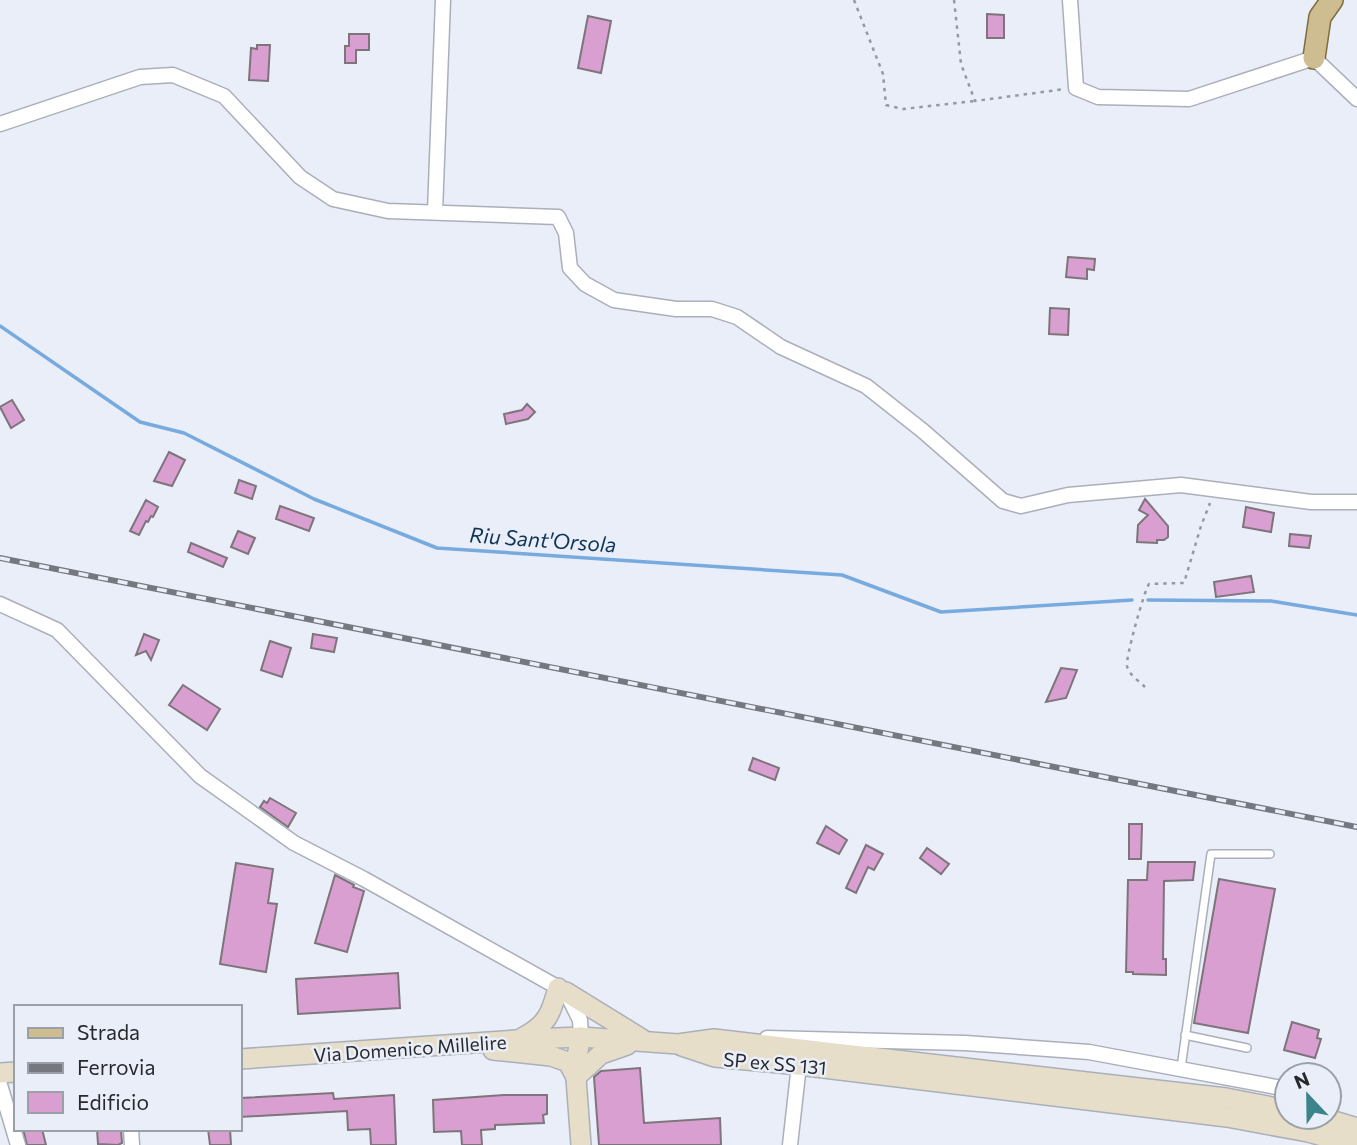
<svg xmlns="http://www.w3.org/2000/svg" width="1357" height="1145" viewBox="0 0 1357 1145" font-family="Commissioner,sans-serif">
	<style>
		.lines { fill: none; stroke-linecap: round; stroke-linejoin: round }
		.stream { stroke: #77aade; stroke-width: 3.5 }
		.building { fill: #d99fd0; stroke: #7d757b; stroke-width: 2 }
		.lane-casing { stroke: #abafb9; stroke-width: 10 }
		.street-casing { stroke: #abafb9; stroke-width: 17 }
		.secondary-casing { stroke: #abafb9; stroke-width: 22 }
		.primary-casing { stroke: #7e6d3d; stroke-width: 24 }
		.path { stroke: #9599a0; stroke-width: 2.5; stroke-dasharray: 3.5 5; stroke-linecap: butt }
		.lane { stroke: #fff; stroke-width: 7 }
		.street { stroke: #fff; stroke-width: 14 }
		.secondary { stroke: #e6dec8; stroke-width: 19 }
		.primary { stroke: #cebd90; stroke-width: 21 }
		.rail-casing { stroke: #75787f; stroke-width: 6 }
		.rail { stroke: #e9eef8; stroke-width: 3.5; stroke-dasharray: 10; stroke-linecap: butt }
		.labels { text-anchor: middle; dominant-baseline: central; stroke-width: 5; stroke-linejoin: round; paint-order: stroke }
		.street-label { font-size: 19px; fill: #27292d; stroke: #e9eef8 }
		.water-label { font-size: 21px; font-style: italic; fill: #0f3456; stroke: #e9eef8 }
	</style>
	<rect width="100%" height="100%" fill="#e9eef8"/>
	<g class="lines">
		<g class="stream">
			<path d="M0,326l140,96 44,11 130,66 123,49 405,27 99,37 191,-12"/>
			<path d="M1148,600l123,1 86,14"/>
		</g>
	</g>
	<g class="building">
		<path d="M987,14l17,1v23h-17z"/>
		<path d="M588,16l23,5 -10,52 -23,-5z"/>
		<path d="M349,34h20v16h-13v13h-11v-17h4z"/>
		<path d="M257,45h13l-2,36 -19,-1 2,-32 6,1z"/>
		<path d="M1068,257l27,2 -1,11 -7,-1v10l-21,-2z"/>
		<path d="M1050,308l19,1 -1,26 -19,-1z"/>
		<path d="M12,400l12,20 -13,8 -11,-21z"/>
		<path d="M527,404l8,8 -7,7 -22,5 -2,-10 18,-4z"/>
		<path d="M169,452l16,8 -13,26 -18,-5z"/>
		<path d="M239,480l17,6 -4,13 -17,-6z"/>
		<path d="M1145,499l23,27v11l-4,3h-7v3l-20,-1 1,-17 10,-10 -9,-5z"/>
		<path d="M146,500l12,7 -5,10 -2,-1 -3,6 -2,-1 -7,14 -9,-4z"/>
		<path d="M280,506l34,12 -5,13 -33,-12z"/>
		<path d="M1246,507l28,6 -3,19 -28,-5z"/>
		<path d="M238,531l17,7 -7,16 -17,-7z"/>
		<path d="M1290,534l21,2 -2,12 -20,-2z"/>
		<path d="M191,543l36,15 -4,9 -35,-15z"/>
		<path d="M1251,576l3,16 -38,5 -2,-15z"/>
		<path d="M144,634l15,6 -8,20 -5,-9 -10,4z"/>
		<path d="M313,634l24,4 -3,14 -23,-4z"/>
		<path d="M270,641l21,7 -9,29 -21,-7z"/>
		<path d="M1061,668l16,2 -11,28 -20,4z"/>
		<path d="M183,685l37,24 -13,21 -38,-25z"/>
		<path d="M753,758l26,10 -4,12 -26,-10z"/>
		<path d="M270,798l26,15 -8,14 -28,-20 4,-6 3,2z"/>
		<path d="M1129,824h13l-1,35h-12z"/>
		<path d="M826,826l21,14 -8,14 -22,-11z"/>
		<path d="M866,845l17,9 -9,16 -6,-3 -12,26 -10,-5z"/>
		<path d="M927,848l22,16 -8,10 -21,-16z"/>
		<path d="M1148,862h47l-2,18 -29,1 -1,78h3v16l-33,-1v-2h-7l2,-92h19z"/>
		<path d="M236,863l37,6 -5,34 9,1 -11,68 -46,-8z"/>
		<path d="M335,875l19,10 -1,2 11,4 -17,61 -32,-9z"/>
		<path d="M1219,879l56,10 -27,144 -54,-10z"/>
		<path d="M398,973l2,35 -102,6 -2,-35z"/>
		<path d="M1292,1022l27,8 -2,8 4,1 -6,19 -31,-8z"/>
		<path d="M640,1068l4,55 76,-5 1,27h-122l-5,-68 7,-6z"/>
		<path d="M333,1093l1,6 60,-4 2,50h-25l-1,-16 -22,1 -1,-19 -107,6v-19z"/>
		<path d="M504,1095h43v19l-4,1 1,8 -49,2v4l-14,1 1,15h-20l-1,-14 -27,1 -1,-32z"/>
		<path d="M23,1129h19l4,16h-19z"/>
		<path d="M97,1129h24l1,14 -4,2 -20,-1z"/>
		<path d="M208,1129h22l1,16h-21z"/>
	</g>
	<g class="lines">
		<g class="lane-casing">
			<g id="lane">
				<path d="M1185,1035l62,13"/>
				<path d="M1181,1068l30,-214h59"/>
			</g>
		</g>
		<g class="street-casing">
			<g id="street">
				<path d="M1070,0l6,88 22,9 91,2 125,-41 43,41"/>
				<path d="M0,124l140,-47 33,-2 51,21 76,81 33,22 55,12 170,6 8,16 4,35 15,16 29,16 62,9h36l25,8 44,30 85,39 57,45 80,70 18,5 47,-11 113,-10 130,17h46"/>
				<path d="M435,212l8,-212"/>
				<path d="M0,604l57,26 143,146 94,67 70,36 202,113 14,28 1,17"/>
				<path d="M767,1038l198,5 124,9 198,37"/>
				<path d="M0,1085l18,60"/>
				<path d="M131,1129l1,16"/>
				<path d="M790,1145l9,-80"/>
			</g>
		</g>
		<g class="secondary-casing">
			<g id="secondary">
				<path d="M566,992l76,47"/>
				<path d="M522,1038c25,-13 29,-24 36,-50"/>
				<path d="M682,1046l33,11 84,8 428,52 81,15 48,13"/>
				<path d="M493,1050l58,6 17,6 8,15"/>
				<path d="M240,1059l291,-20 50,-2 97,7 36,-5 512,59 61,12"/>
				<path d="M0,1073l16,-1"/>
				<path d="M576,1077l25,-23 26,-9"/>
				<path d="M1321,1117l36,11"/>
				<path d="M581,1145l-6,-80 6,-28"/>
			</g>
		</g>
		<g class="primary-casing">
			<path id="primary" d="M1314,58l6,-41 12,-17"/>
		</g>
		<g class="path">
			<path d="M854,0l29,74 3,31 17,4 72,-8"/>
			<path d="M954,0l7,64 14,37 90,-12"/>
			<path d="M1145,687c-6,-6 -16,-12 -18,-21 -2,-6 17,-75 22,-82l35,-1 17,-57 9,-23"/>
		</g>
		<use href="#lane" class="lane"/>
		<use href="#street" class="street"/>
		<use href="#secondary" class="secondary"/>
		<use href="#primary" class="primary"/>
		<g class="rail-casing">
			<path id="rail" d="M0,558l1357,269"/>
		</g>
		<use href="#rail" class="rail"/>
	</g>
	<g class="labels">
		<g class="street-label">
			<text transform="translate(410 1048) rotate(-4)">Via Domenico Millelire</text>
			<text transform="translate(775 1063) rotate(5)">SP ex SS 131</text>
		</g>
		<g class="water-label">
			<text transform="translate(543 539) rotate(4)">Riu Sant'Orsola</text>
		</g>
	</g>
	<rect x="14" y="1005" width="228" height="126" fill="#e9eef8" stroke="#9b9fa7" stroke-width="2"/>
	<rect x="28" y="1028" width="35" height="10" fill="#cebd90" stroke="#9b9fa7" stroke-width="2"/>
	<text x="77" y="1040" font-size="21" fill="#27292d">Strada</text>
	<rect x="28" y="1063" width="35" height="10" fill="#75787f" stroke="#9b9fa7" stroke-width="2"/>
	<text x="77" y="1075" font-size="21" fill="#27292d">Ferrovia</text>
	<rect x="28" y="1092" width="35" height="21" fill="#d99fd0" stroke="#9b9fa7" stroke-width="2"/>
	<text x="77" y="1110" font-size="21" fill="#27292d">Edificio</text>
	<g transform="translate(1308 1096) rotate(338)"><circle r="33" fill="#e9eef8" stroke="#9b9fa7" stroke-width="2"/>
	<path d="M0-5L12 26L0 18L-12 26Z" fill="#3c848b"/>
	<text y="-10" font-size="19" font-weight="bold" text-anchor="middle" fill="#27292d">N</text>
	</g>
</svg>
